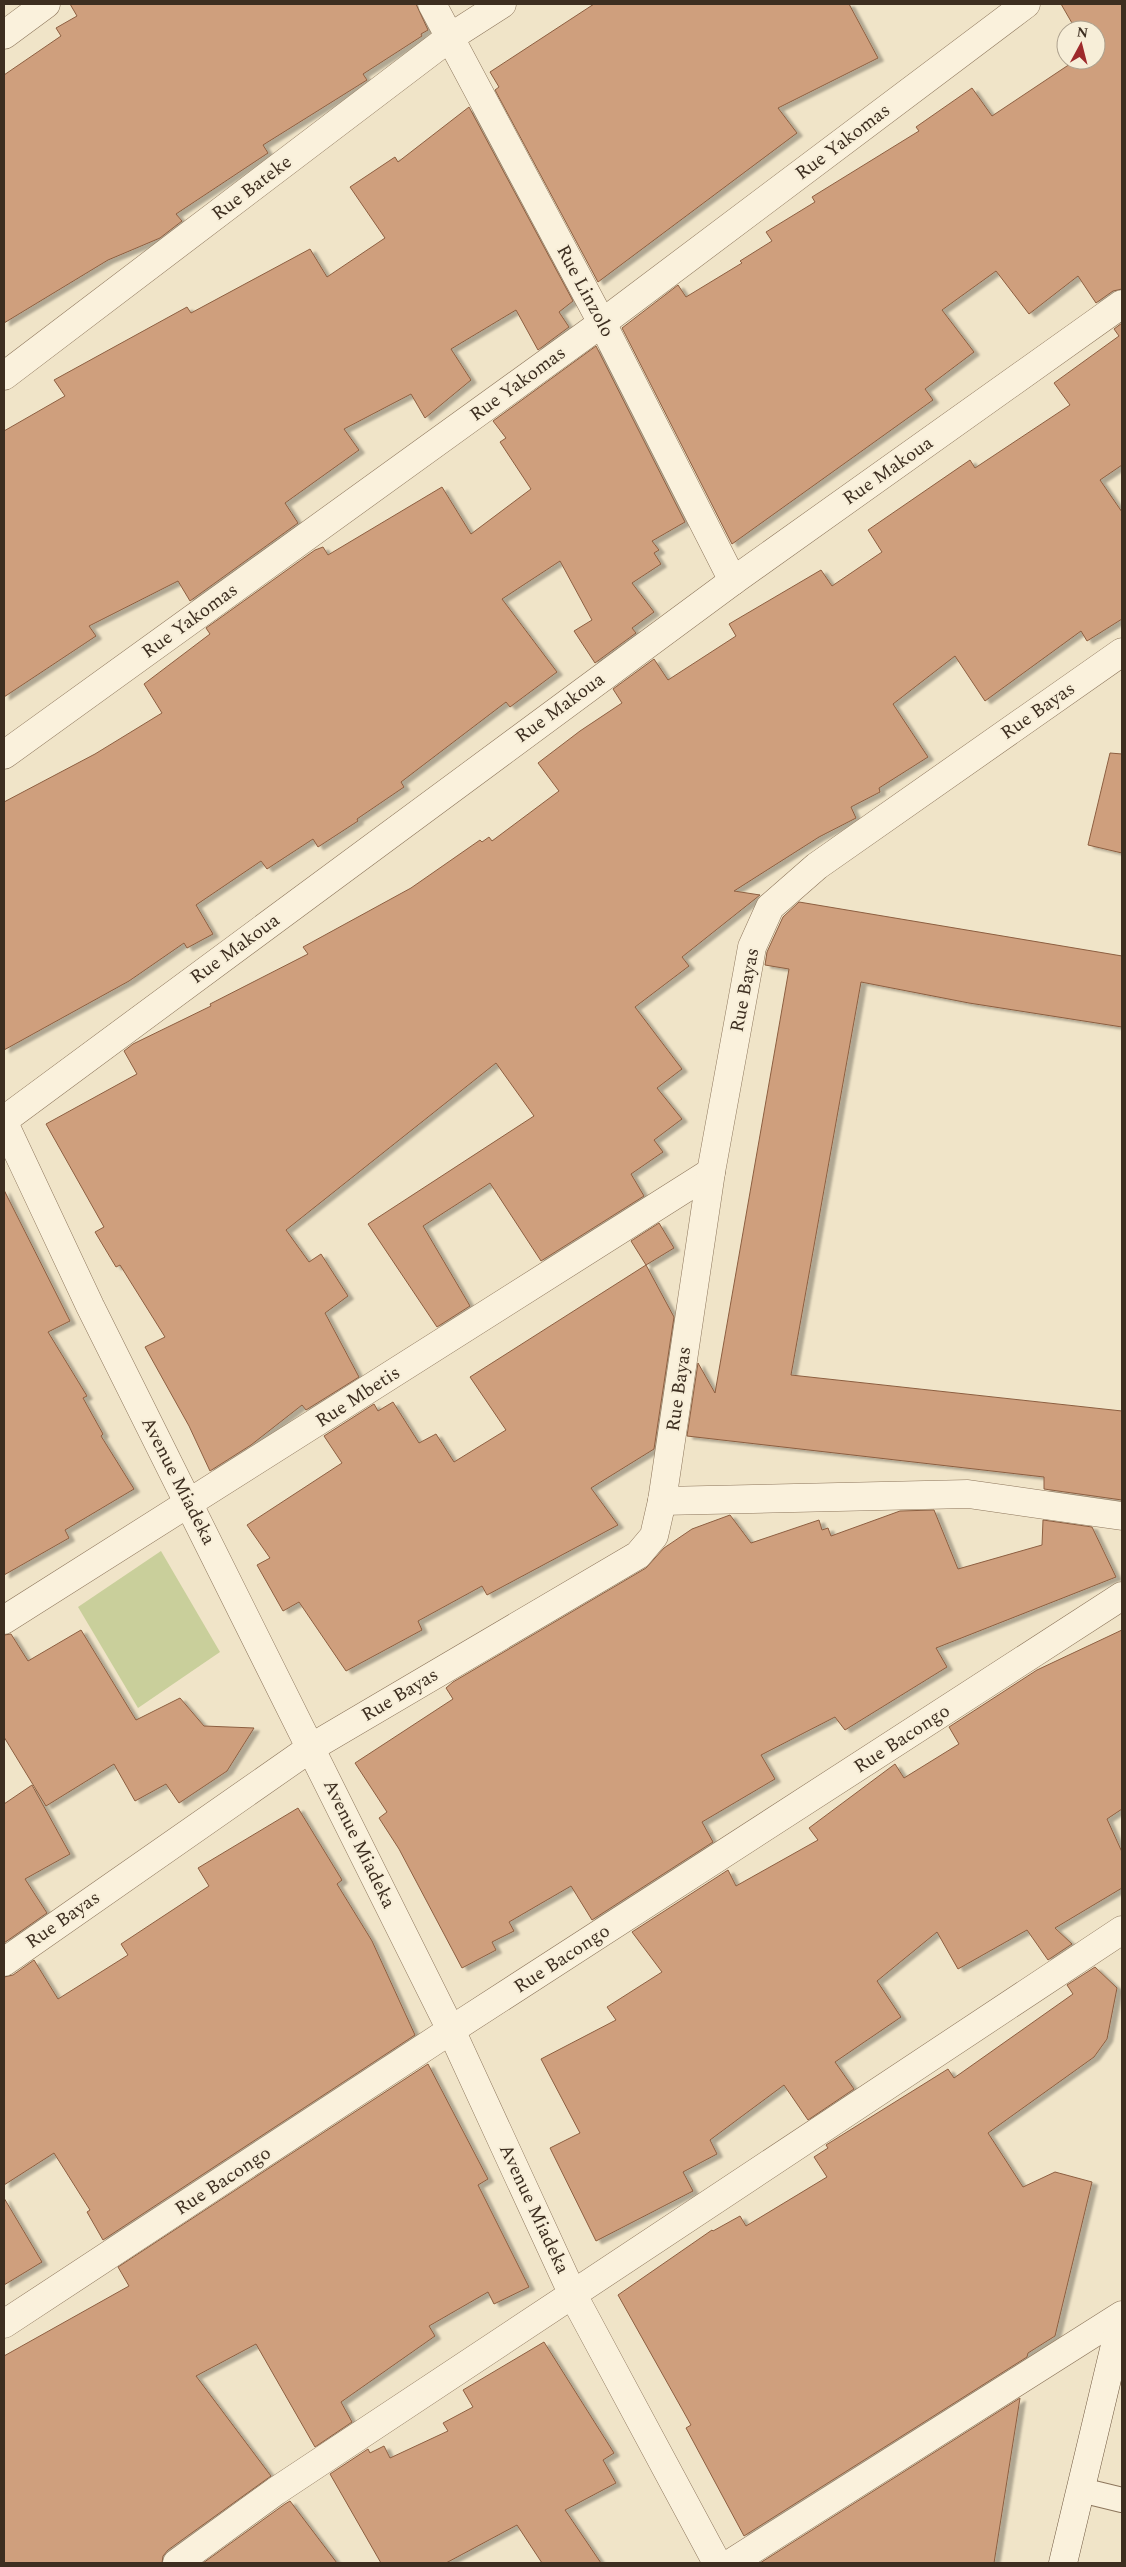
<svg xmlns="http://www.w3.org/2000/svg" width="1126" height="2567" viewBox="0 0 1126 2567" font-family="Spectral,serif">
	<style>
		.green { fill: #c9cf9b }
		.building { fill: #cf9f7d; stroke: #8d5f41; filter: url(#shadow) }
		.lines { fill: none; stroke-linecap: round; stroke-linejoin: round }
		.lane-casing { stroke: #8d765c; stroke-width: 26 }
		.street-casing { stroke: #8d765c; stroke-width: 29 }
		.secondary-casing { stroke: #6f573f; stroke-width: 29 }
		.lane { stroke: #faf1dc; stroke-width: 24 }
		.street { stroke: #faf1dc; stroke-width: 28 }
		.secondary { stroke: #faf1dc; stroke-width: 28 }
		.labels { text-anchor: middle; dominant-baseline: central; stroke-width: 4; stroke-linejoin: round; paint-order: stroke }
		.street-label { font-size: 19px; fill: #3d2e20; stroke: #f7eed8 }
	</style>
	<defs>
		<filter id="shadow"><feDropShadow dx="5.5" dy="3" stdDeviation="1" flood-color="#0004"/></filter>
	</defs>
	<rect width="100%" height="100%" fill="#f0e4c8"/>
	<path class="green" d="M161,1551l59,101 -82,56 -60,-101z"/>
	<g class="building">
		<path d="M70,4h346l12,26 -7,4 1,2 -59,38 4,6 -104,65 5,8 -92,61 6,7 -22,17 -52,22 -104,63v-248l57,-39 -5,-8 21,-12z"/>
		<path d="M594,4h255l29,54 -100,50 19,25 -199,149 -103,-192 4,-3 -9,-15z"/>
		<path d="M1061,4h61v285l-9,2 -17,12 -18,-27 -49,38 -33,-43 -54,39 32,42 -49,37 8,11 -201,144 -110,-216 56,-43 8,12 56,-34 -2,-2 32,-20 -6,-9 49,-30 -3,-5 107,-66 -3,-4 56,-39 20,28 84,-56h20v-30h-20z"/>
		<path d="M469,107l104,194 -14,11 10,15 -31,23 -22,-40 -65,39 20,31 -46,38 -14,-24 -67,35 15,21 -74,53 13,20 -108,78 -12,-20 -89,45 7,10 -92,61v-266l61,-35 -11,-16 133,-73 4,6 119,-64 17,28 58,-39 -35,-51 45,-30 3,5z"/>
		<path d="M1122,323v142l-22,15 22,32v107l-35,22 -6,-10 -96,70 -30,-45 -62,48 35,53 -49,31 1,4 -29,15 5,11 -37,19 -85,54 26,4 -78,62 7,9 -54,41 47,62 -25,19 25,31 -28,21 9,12 -32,22 13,22 -103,65 -51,-78 -67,43 47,80 -33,21 -69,-103 166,-108 -38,-53 -210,167 23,32 12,-8 27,42 -23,17 34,64 -53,33 -4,-5 -51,40 -41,26 -21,-45 -44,-79 20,-10 -45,-72 -4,2 -21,-35 9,-5 -58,-103 91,-50 -13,-23 9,-7 78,-38 -1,-2 98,-50 -5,-7 108,-59 69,-48 2,2 7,-5 3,4 67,-50 -21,-28 42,-32 42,-28 -9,-14 41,-30 14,21 68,-44 -7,-12 92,-54 11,16 50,-34 -14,-22 102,-70 5,8 95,-63 -16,-22 65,-47 -5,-7z"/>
		<path d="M596,346l89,176 -33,19 7,9 -5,3 7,11 -29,19 22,29 -22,16 4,5 -41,30 -21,-32 18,-11 -32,-59 -58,38 55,73 -47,35 -4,-5 -105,80 3,5 -47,32 1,2 -40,26 -5,-8 -46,30 -6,-8 -65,44 17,29 -26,14 -3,-5 -55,38 -125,69v-248l91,-48 67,-41 -18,-29 66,-50 -4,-6 109,-78 8,-3 5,8 114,-68 29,47 60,-45 -31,-47 6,-4 -13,-17z"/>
		<path d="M1110,753l12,1v99l-34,-8z"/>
		<path d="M799,902l323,54v71l-153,-24 -108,-21 -70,393 331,36v89l-78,-11v-12l-357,-41 11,-73 17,30 74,-424 -24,-4 2,-13 16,-35z"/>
		<path d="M4,1190l66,131 -22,11 39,64 -4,2 20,36 -2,2 33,53 -69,41 4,8 -65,37z"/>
		<path d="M659,1223l15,25 -28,17 -15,-24z"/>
		<path d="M646,1265l28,52 -20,132 -63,39 27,37 -131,70 -5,-9 -64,35 4,9 -76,41 -47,-69 -16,9 -26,-46 13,-7 -23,-33 95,-62 -18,-27 50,-32 4,7 15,-9 26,41 17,-9 18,28 52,-32 -36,-53z"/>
		<path d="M934,1510l24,59 84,-24 1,-25 49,7 24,50 -180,71 11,19 -102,63 -10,-13 -74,38 14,24 -73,43 11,20 -121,78 -21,-34 -62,36 5,9 -22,11 4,8 -34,18 -63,-119 -20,-31 8,-6 -32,-49 98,-64 -7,-11 7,-6 193,-114 18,-20 28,-19 38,-14 21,28 68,-23 3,10 6,-2 3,8 69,-25z"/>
		<path d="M81,1630l55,90 44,-22 24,28 50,2 -27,43 -48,32 -13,-19 -31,17 -21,-37 -68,42 -42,-69v-102l7,-1 17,27z"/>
		<path d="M1122,1630v179l-15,10 15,33v36l-67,40 17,16 -24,16 -21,-30 -69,39 -21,-37 -60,49 24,36 -66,45 19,27 -46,31 -24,-35 -74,55 7,14 -34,18 10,19 -97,50 -46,-93 30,-15 -39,-74 75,-39 -9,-13 55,-35 -30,-40 96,-62 8,16 82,-46 -9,-12 86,-64 9,14 55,-34 -10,-17 88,-57z"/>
		<path d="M32,1785l38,69 -45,25 22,34 -43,30v-139z"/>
		<path d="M298,1808l44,72 -5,4 35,57 43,94 -312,205 -16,-28 3,-2 -36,-57 -50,32v-208l9,-2 21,-15 24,39 70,-44 -7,-11 88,-58 -11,-18z"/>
		<path d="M1095,1967l22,21 -10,51 -13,18 -106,76 35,54 32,-15 37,10 -37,154 -27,17 -1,4 -283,179 -58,-108 5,-3 -73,-130 94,-65 1,1 27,-15 6,10 81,-49 -13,-20 14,-9 -2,-3 122,-76 6,9 119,-84 -6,-9z"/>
		<path d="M428,2064l60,115 -10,6 51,102 -35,17 -6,-12 -59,34 6,10 -94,66 11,20 -37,25 -59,-103 -60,32 75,100 -103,74 -5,6 -1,7h-158v-207l125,-70 -11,-19z"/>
		<path d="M4,2198l38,64 -38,23z"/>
		<path d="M544,2342l70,111 -11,7 13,23 -51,27 36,53h-59l-25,-38 -71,38h-65l-51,-89 38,-25 2,4 14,-7 6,12 58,-27 -5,-8 30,-16 -10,-17z"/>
		<path d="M1020,2398l-26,165h-234z"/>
		<path d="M290,2501l47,62h-134l82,-59z"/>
	</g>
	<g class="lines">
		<g class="lane-casing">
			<path id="lane" d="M1081,2490l41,10"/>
		</g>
		<g class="street-casing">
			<g id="street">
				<path d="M432,4l170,319 131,258"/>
				<path d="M4,35l42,-31"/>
				<path d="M4,376l445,-338 53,-34"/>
				<path d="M4,755l598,-432 424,-319"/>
				<path d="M4,1120l729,-539 389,-277"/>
				<path d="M4,1123l86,183 361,724 122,265 144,268"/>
				<path d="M662,1501l306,-7 154,22"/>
				<path d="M4,1620l707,-448"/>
				<path d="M4,1962l308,-215 326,-192 16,-19 8,-35 49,-329 41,-225 18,-40 47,-41 305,-214"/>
				<path d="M4,2324l447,-294 671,-434"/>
				<path d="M177,2563l99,-72 846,-561"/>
				<path d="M731,2563l391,-248"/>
			</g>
		</g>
		<g class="secondary-casing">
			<path id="secondary" d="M1063,2563l59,-247"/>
		</g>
		<use href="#lane" class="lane"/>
		<use href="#street" class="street"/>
		<use href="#secondary" class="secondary"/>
	</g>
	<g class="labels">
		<g class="street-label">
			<text transform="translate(843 142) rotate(-37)">Rue Yakomas</text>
			<text transform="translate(252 188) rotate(-37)">Rue Bateke</text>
			<text transform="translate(585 291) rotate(62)">Rue Linzolo</text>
			<text transform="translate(518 384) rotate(-36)">Rue Yakomas</text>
			<text transform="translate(888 471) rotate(-35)">Rue Makoua</text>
			<text transform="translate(190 621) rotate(-36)">Rue Yakomas</text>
			<text transform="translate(560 708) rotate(-36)">Rue Makoua</text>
			<text transform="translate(1038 711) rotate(-35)">Rue Bayas</text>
			<text transform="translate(235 949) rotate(-36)">Rue Makoua</text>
			<text transform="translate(745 990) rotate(-79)">Rue Bayas</text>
			<text transform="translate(679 1389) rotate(-82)">Rue Bayas</text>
			<text transform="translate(358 1397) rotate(-33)">Rue Mbetis</text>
			<text transform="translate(178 1481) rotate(63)">Avenue Miadeka</text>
			<text transform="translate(400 1695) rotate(-31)">Rue Bayas</text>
			<text transform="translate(902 1739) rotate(-33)">Rue Bacongo</text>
			<text transform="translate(359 1844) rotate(64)">Avenue Miadeka</text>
			<text transform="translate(63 1920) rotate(-35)">Rue Bayas</text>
			<text transform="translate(562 1959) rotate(-33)">Rue Bacongo</text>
			<text transform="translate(223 2181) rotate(-33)">Rue Bacongo</text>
			<text transform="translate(534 2209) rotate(65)">Avenue Miadeka</text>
		</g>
	</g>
	<rect width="1126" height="2567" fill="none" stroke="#3d2e20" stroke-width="10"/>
	<g transform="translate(1081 45) rotate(7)"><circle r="24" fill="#f7eed8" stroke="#ada18e"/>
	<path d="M0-4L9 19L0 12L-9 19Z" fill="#9e2a2b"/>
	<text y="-8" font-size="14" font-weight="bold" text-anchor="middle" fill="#3d2e20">N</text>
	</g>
</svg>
